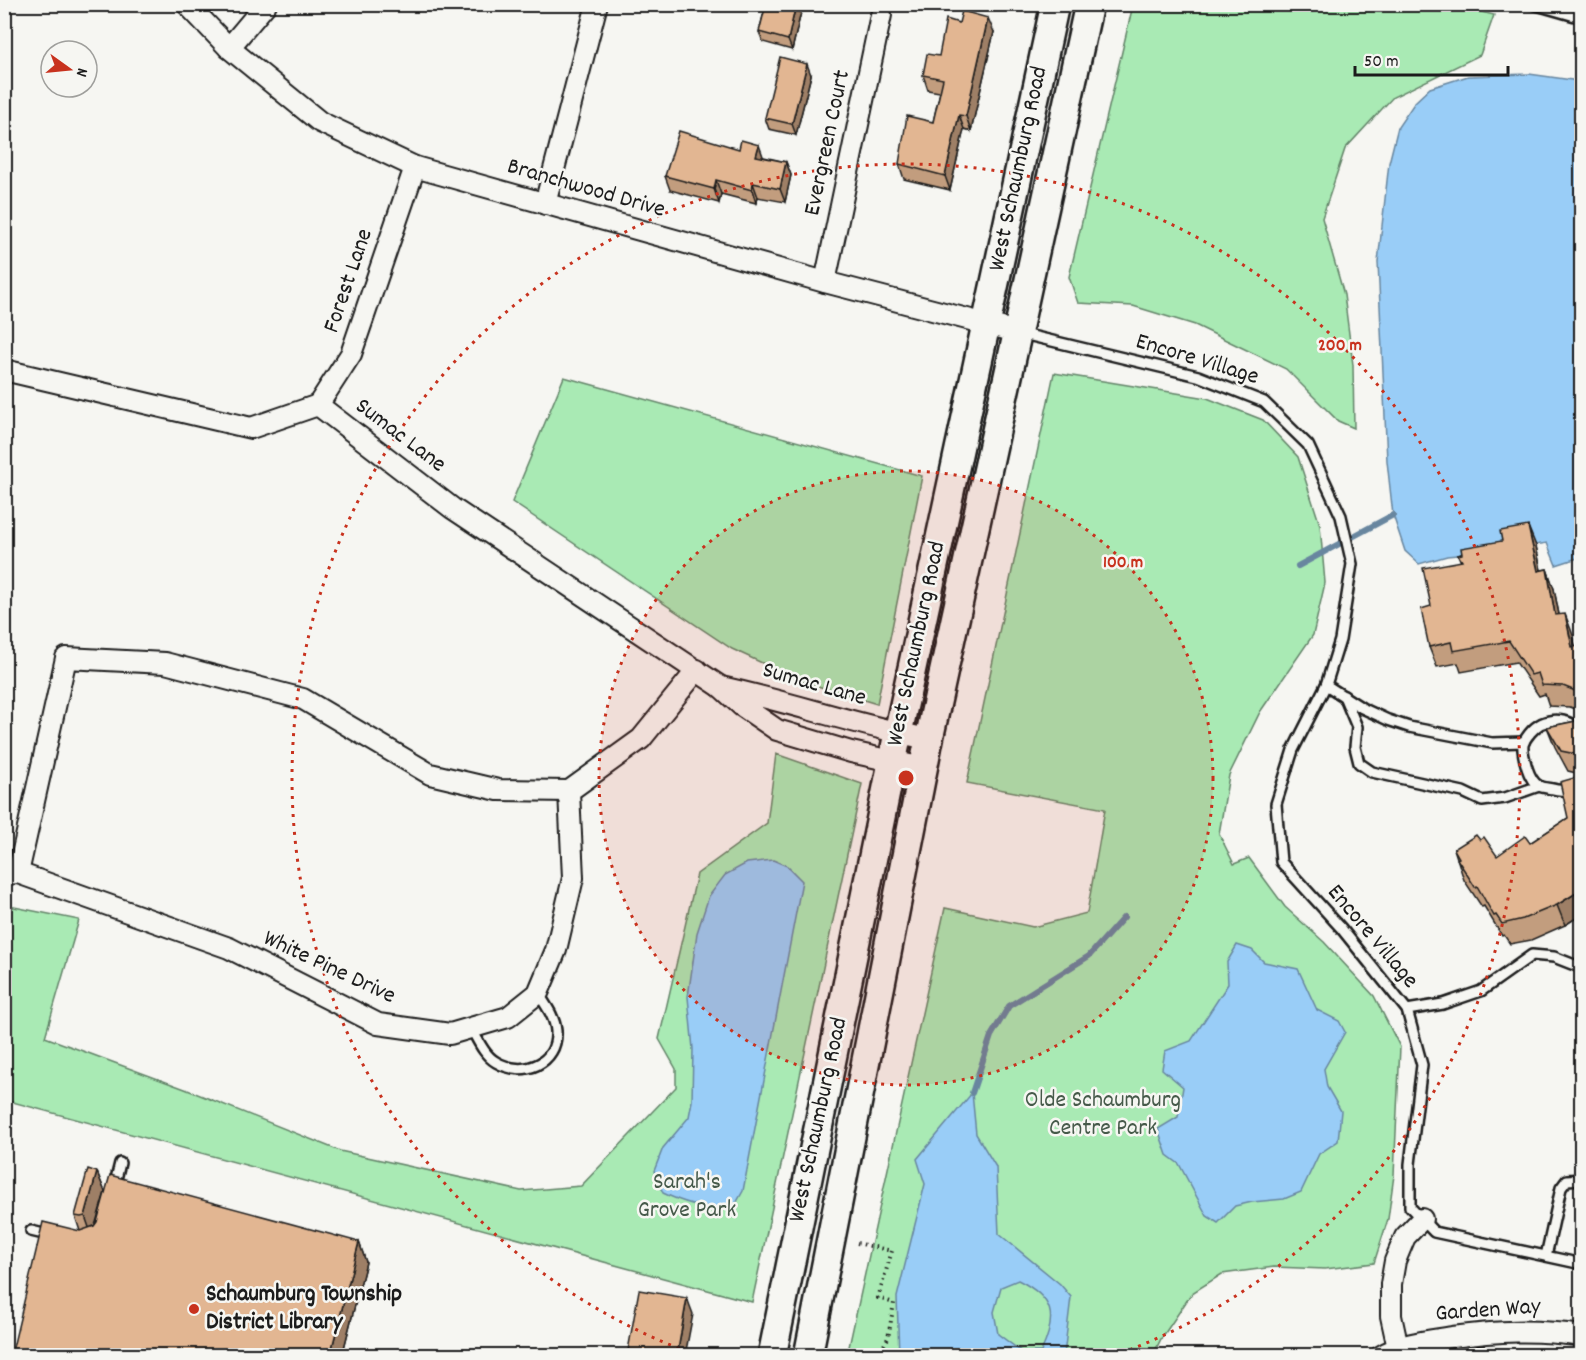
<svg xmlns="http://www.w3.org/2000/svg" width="1586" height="1360" viewBox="0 0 1586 1360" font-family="Dekko,sans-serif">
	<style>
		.green { fill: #a9eab4; stroke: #628368; stroke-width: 1.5 }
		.water { fill: #99cdf7; stroke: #67869f; stroke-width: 1.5; fill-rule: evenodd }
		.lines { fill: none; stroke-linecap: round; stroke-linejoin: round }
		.stream { stroke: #67869f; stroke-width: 6 }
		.lane-casing { stroke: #1c1c1c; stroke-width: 14 }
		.street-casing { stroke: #1c1c1c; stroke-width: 24 }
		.secondary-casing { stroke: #1c1c1c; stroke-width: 32 }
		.path { stroke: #1c1c1c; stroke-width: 4; stroke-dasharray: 1.5 4.5; stroke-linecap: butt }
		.lane { stroke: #f6f6f2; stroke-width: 9 }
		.street { stroke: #f6f6f2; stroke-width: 20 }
		.secondary { stroke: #f6f6f2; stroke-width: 27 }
		.wall { fill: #c29d7e; stroke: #1c1c1c; stroke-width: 1.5 }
		.shaded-wall { fill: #9e7f66; stroke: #1c1c1c; stroke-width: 1.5 }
		.building { fill: #e2b692; stroke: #1c1c1c; stroke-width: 1.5 }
		.ring { fill: none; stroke: #c8321e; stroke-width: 3; stroke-dasharray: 3 6 }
		.poi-dot { fill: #c8321e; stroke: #f6f6f2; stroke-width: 2 }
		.labels { text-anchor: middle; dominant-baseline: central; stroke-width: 5; stroke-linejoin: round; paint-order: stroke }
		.street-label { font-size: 24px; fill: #1c1c1c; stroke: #f6f6f2 }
		.park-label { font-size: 24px; fill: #465a4a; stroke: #f6f6f2 }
		.poi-label { font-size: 24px; font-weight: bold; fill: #1c1c1c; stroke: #f6f6f2; text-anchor: start }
		.centre { fill: #c8321e; stroke: #f6f6f2; stroke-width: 3 }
		.ring-label { font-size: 18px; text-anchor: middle; font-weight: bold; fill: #c8321e; stroke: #f6f6f2; stroke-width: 5; stroke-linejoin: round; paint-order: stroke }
	</style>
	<rect width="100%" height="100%" fill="#f6f6f2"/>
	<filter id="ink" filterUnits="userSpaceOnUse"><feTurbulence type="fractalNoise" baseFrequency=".0167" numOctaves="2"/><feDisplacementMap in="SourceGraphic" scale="12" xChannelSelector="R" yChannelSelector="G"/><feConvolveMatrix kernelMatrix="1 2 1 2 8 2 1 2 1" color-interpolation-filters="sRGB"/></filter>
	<g filter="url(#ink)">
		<g class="green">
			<path d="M1452,5l42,10 -14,40 -87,42 -48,52 -23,69 22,77 9,70 1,63 -16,-7 -52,-52 -91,-44 -62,-19 -55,-3 -9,-26 64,-272z"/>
			<path d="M1054,373l153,25 56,22 35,37 22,68 5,58 -12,52 -53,77 -31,63 -10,59 15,30 15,-6 36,49 39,35 50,54 26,51 -6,128 -6,44 -14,44 -49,6 -51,-2 -52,7 -30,19 -31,46 -8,16 -306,1 98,-448 88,19 54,-14 18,-104 -138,-26z"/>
			<path d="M564,377l358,99 -45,228 -76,-23 -69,-32 -220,-147z"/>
			<path d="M776,754l86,30 -110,518 -747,-202 -1,-195 75,15 -34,117 140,52 155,62 181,40 60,-5 95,-99v-18l-17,-30 38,-165 70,-51z"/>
		</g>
		<g class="water">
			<path d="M1529,74l43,6 9,3v474l-25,8 -9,-22 -49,8 -51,5 -28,8 -14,-13 -12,-36 -6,-54 -9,-199 11,-99 9,-36 17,-25 15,-14 38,-12z"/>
			<path d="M773,860l14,6 15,15 -59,310 -8,14c-23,7 -51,-2 -72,-12l-9,-22 9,-23 26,-31 3,-16 1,-52 -5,-52 9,-64 12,-37 16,-21 22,-12z"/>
			<path d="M1237,945l15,5 12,12 34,7 19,41 22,11 6,11 -21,37 3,18 14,24 -3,30 -19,13 -18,38 -17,7 -32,3 -17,4 -17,17 -11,-7 -28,-52 -12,-9 -9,-26 20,-12 5,-30 -21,-18 3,-18 26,-10 37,-57 -1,-22z"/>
			<path d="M972,1093l4,41 20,33 3,67 61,50 11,13 -7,58h-165l-2,-58 28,-113 -8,-25zM1018,1280c36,18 40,36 23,72h-19l-24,-18 -4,-22 7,-25z"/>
		</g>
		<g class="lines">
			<g class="stream">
				<path d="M1298,566l95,-51"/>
				<path d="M972,1093l19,-57 18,-30 80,-50 35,-39"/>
			</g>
			<g class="lane-casing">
				<g id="lane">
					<path d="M1533,4l49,14"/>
					<path d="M1019,333l179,43 66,26 44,43 33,71 11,48 -12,76 -14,45 -33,65 -17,54 5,58 60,66 66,82 15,55 -12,99v43l24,25 148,32"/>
					<path d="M1326,685l36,23 26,12 21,7 83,16 32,-1"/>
					<path d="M1344,696l13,31 -2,20 4,16 13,9 91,20 19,9 23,-3 34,-12"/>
					<path d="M1582,733c-14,-17 -38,-17 -52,0 -3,4 -6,7 -7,12 -1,7 2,16 4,23 2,6 6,15 12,18 4,2 10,2 14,3 10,3 22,0 29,-9"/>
					<path d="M1407,1010l36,-6 38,-13 51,-36 22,2 28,11"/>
					<path d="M471,1028c7,12 13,27 25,34 27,16 62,2 60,-31 -1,-14 -11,-27 -18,-38"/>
					<path d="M114,1187l6,-24"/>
					<path d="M31,1231l21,5"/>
					<path d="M1546,1256l15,-68 6,-8 15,-1"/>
				</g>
			</g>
			<g class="street-casing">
				<g id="street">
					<path d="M187,4l42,44 91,74 95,45 410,115 192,50"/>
					<path d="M229,48l37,-44"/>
					<path d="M545,204l52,-200"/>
					<path d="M825,282l56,-267"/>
					<path d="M4,370l247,58 67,-23 134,103 269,179 21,19 35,24 74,22 72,16"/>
					<path d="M318,405l33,-51 64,-187"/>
					<path d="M721,687c70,15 138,39 208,52"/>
					<path d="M18,873l48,-215 99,5 138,36 127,75 68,16 71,1"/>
					<path d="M4,874l14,-1 211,75 149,76 72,10 58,-17 30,-24 18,-43 17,-72 -4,-87 72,-52 56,-69"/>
					<path d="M1398,1348l-7,-32v-32l4,-23 10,-24 17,-18"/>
					<path d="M1381,1356c22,-13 47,-15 71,-19 46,-6 83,-8 130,-1"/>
				</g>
			</g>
			<g class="secondary-casing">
				<g id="secondary">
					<path d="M772,1356l126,-623 157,-729"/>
					<path d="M808,1356l121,-617 160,-735"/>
				</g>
			</g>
			<path class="path" d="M857,1243l35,8 -14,47 16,5 -6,35 -10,18"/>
			<use href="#lane" class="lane"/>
			<use href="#street" class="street"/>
			<use href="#secondary" class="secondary"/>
		</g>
		<g class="wall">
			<path d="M766,4h39l-1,4h-2l-10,42 -29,-8 -4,-10z"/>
			<path d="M994,32l-23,99 -7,-2 -14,61 -46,-11 -5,-15 34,-42 7,-30 -12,-2 -5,-15 16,-19z"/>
			<path d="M811,75l-15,60 -27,-6 -4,-11z"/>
			<path d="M764,157l22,5 5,13 -6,27 -27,-5 -2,6 -35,-9 -2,9 -49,-13 -5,-14z"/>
			<path d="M1502,541l34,5 5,24 6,-1 7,20 5,26 14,20 2,12 6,-1v65l-11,-4 -21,-1 -4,-12 -6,2 -23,-34 -55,10 -3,-9 -21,4 -8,-20 2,-41 30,-44 -3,-7z"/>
			<path d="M1581,720v54l-13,-3 -13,-24 -8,-20z"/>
			<path d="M1581,776v139l-16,10 -34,15 -21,4 -6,-9 -2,1 -18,-30 -2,1 -18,-27 -10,-31 26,-9 17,16 33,-13 38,-25z"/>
			<path d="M97,1172l8,20 -9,32 263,18 7,20 -24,94 -262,-125 -5,-15z"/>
		</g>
		<g class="shaded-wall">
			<path d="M796,4h5l1,4 -10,42 -4,-10z"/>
			<path d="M988,18l6,14 -23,99 -5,-15z"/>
			<path d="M807,64l4,11 -15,60 -4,-11z"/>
			<path d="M959,115l5,14 -14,61 -5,-14z"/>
			<path d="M759,145l5,14 -8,-3z"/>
			<path d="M786,162l5,13 -6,27 -5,-13z"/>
			<path d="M716,180l5,14 -2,9 -5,-14z"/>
			<path d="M753,183l5,14 -2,6 -4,-13z"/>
			<path d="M1528,526l8,20 9,45 -7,-20z"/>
			<path d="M1547,569l7,20 9,46 -8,-20z"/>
			<path d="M1565,614l8,21 6,33 -7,-21z"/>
			<path d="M1581,890v25l-16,10 -8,-20z"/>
			<path d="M97,1172l8,20 -13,44 -7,-20z"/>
			<path d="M359,1242l7,20 -24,94h-12z"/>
			<path d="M687,1298l6,16 -8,42h-8z"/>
		</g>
		<g class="building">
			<path d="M766,4h30l-8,36 -29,-8z"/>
			<path d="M962,11l26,7 -22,98 -7,-1 -14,61 -46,-12 8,-48 26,6 10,-43 -20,-4 4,-21 12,2 7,-37 13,4z"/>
			<path d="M780,57l27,7 -15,60 -27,-6z"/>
			<path d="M679,131l60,18 2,-9 18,5 -3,11 30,6 -6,27 -27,-6 -1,7 -36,-10 -2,9 -49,-13z"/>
			<path d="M1528,526l10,45 9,-2 8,46 10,-1 7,33 9,-1v49l-8,-5 -10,-4 -21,-1 -4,-12 -7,2 -22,-34 -56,10 -2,-9 -22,5 -8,-38 10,-3 -8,-38 39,-7 -4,-6 4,-1 -1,-6 41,-7 -2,-10z"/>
			<path d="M1581,720v35l-20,-4 -14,-24z"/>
			<path d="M1581,776v114l-24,15 -34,14 -21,5 -6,-9 -2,1 -17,-30 -2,1 -18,-28 2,-1 -5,-9 22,-14 4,5 4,-3 13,19 28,-20 5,7 38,-25 -8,-36z"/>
			<path d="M88,1169l9,3 -12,44 -4,1 -6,-1z"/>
			<path d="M110,1175l249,67 -29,114h-319l32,-134 37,9 14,-5 3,-4z"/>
			<path d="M639,1290l48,8 -10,58h-50z"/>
		</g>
	</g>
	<circle cx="906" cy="778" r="307" fill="#c8321e" fill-opacity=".12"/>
	<g class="ring">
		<circle cx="906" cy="778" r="307"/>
		<path d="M696 1355A614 614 0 1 1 1116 1355"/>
	</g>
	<circle class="poi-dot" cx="194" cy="1309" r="6"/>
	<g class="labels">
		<g class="street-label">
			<text transform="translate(828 143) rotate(-78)">Evergreen Court</text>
			<text transform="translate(1019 169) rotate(-78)">West Schaumburg Road</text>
			<text transform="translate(586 189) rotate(16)">Branchwood Drive</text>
			<text transform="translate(349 281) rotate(-71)">Forest Lane</text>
			<text transform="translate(1197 360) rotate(17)">Encore Village</text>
			<text transform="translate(400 436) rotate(37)">Sumac Lane</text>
			<text transform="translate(917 644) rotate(-78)">West Schaumburg Road</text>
			<text transform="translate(814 685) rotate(16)">Sumac Lane</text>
			<text transform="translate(1372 937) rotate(50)">Encore Village</text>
			<text transform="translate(329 968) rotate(25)">White Pine Drive</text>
			<text transform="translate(819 1120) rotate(-78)">West Schaumburg Road</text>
			<text transform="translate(1488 1311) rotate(-4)">Garden Way</text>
		</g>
		<g class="park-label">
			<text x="1103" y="1101">Olde Schaumburg<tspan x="1103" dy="28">Centre Park</tspan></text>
			<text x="687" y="1183">Sarah's<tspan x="687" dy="28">Grove Park</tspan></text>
		</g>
		<g class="poi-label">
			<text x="206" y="1295">Schaumburg Township<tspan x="206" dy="28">District Library</tspan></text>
		</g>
	</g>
	<circle cx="906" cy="778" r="9" class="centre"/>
	<g class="ring-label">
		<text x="1340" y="350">200 m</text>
		<text x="1123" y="567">100 m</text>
	</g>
	<rect width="1586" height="1360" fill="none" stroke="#f6f6f2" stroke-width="24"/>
	<rect x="12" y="12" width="1562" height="1336" fill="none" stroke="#1c1c1c" stroke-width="2" filter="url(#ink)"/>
	<g transform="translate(69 69) rotate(105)"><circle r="28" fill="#f6f6f2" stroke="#9f9f9c" stroke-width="1.5"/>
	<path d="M0-4.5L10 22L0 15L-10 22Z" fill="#c8321e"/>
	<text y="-9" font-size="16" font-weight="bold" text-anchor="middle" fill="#1c1c1c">N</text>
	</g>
	<path d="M1355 66v9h153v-9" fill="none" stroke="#1c1c1c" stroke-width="3"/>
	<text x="1364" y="66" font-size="18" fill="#1c1c1c" stroke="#f6f6f2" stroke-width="4.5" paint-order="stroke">50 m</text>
</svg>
